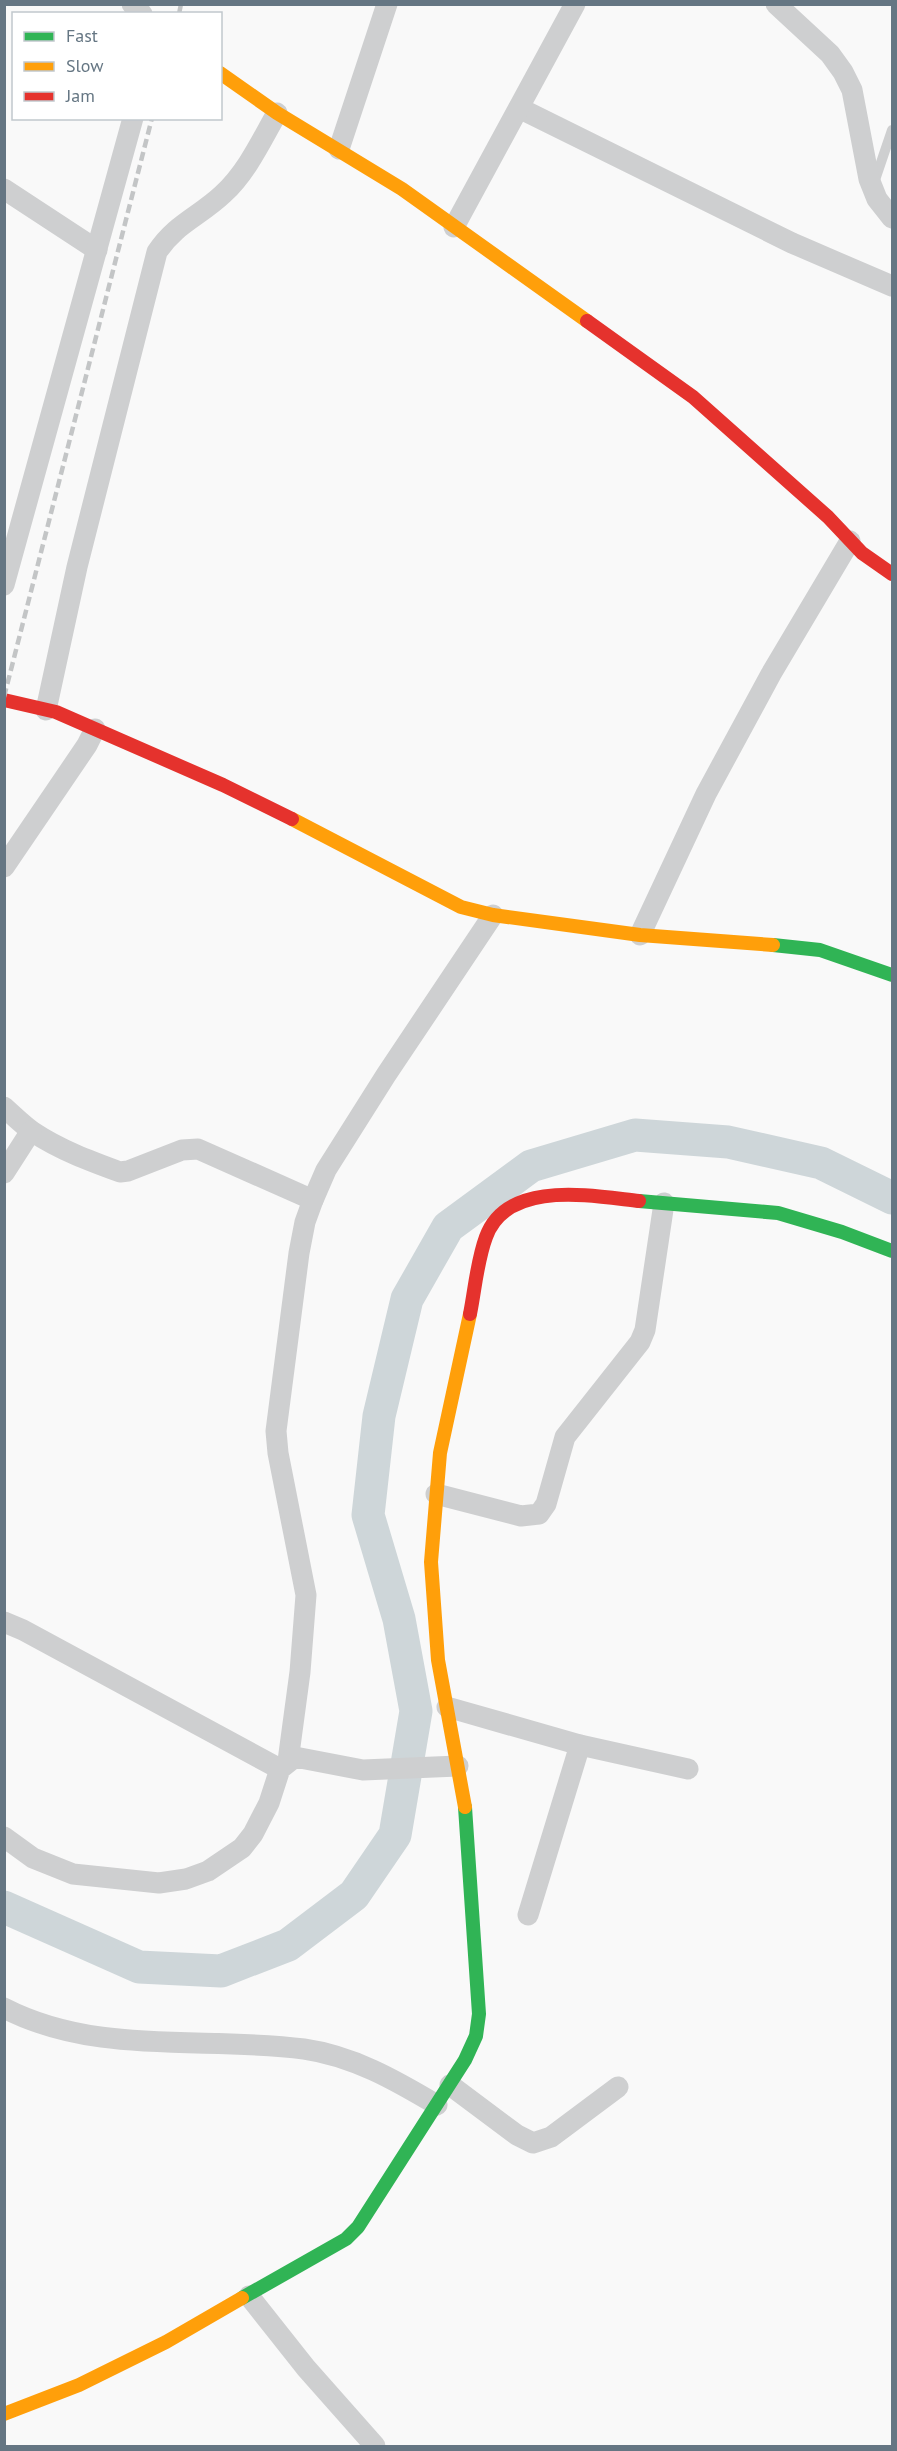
<svg xmlns="http://www.w3.org/2000/svg" width="897" height="2451" viewBox="0 0 897 2451" font-family="'PT Sans',sans-serif">
	<style>
		.lines { fill: none; stroke-linecap: round; stroke-linejoin: round }
		.river { stroke: #ced6d9; stroke-width: 33 }
		.lane { stroke: #cecfd0; stroke-width: 10 }
		.street { stroke: #cecfd0; stroke-width: 21 }
		.fast { stroke: #30b455; stroke-width: 14 }
		.slow { stroke: #ff9f0a; stroke-width: 14 }
		.jam { stroke: #e5322d; stroke-width: 14 }
		.rail { stroke: #c3c5c6; stroke-width: 4.5; stroke-dasharray: 9 4.5; stroke-linecap: butt }
	</style>
	<rect width="100%" height="100%" fill="#f9f9f9"/>
	<g class="lines">
		<path class="river" d="M4,1907l135,60 82,4 67,-26 66,-50 41,-60 21,-124 -17,-92 -31,-104 11,-99 28,-117 41,-72 83,-61 104,-31 93,7 93,21 71,35"/>
		<path class="lane" d="M874,183l18,-53"/>
		<g class="street">
			<path d="M132,4l10,10"/>
			<path d="M776,4l54,50 13,18 9,18 17,89 8,20 15,19"/>
			<path d="M519,108l273,135 100,43"/>
			<path d="M339,149l48,-145"/>
			<path d="M4,189l93,61"/>
			<path d="M454,227l121,-223"/>
			<path d="M4,585l129,-467"/>
			<path d="M46,710l31,-143 80,-315c18,-28 43,-36 66,-58 24,-22 38,-53 54,-81"/>
			<path d="M4,867l83,-122 8,-16"/>
			<path d="M640,935l66,-141 65,-120 79,-133"/>
			<path d="M4,1107c10,9 19,18 29,25 27,18 57,29 87,40l8,-1 54,-21 16,-1 115,51"/>
			<path d="M4,1173l27,-42"/>
			<path d="M436,1494l85,22 18,-2 7,-10 19,-67 75,-95 5,-12 19,-127"/>
			<path d="M4,1622l19,8 257,139"/>
			<path d="M447,1707l133,38 108,24"/>
			<path d="M288,1761l12,-89 6,-77 -28,-142 -2,-22 23,-178 6,-31 8,-22 13,-30 60,-95 107,-160"/>
			<path d="M4,1837l29,21 40,16 86,9 27,-4 22,-8 34,-23 11,-14 16,-31 11,-34 15,-12 68,13 95,-4"/>
			<path d="M528,1915l52,-170"/>
			<path d="M4,2008c93,48 200,28 300,41 49,7 91,31 133,56"/>
			<path d="M450,2085l67,50 16,8 18,-6 67,-50"/>
			<path d="M249,2296l57,72 69,78"/>
		</g>
		<g class="fast">
			<path d="M773,945l47,5 72,25"/>
			<path d="M639,1201l139,12 64,19 50,19"/>
			<path d="M242,2298l104,-59 12,-12 107,-167 11,-24 3,-22 -14,-207"/>
		</g>
		<g class="slow">
			<path d="M220,73l57,40 125,76 185,132"/>
			<path d="M292,819l169,88 32,8 147,20 133,10"/>
			<path d="M465,1807l-27,-147 -7,-98 9,-109 30,-139"/>
			<path d="M4,2414l75,-29 87,-43 76,-44"/>
		</g>
		<g class="jam">
			<path d="M587,321l106,76 135,120 34,36 30,21"/>
			<path d="M4,700l52,12 167,73 69,34"/>
			<path d="M470,1314c5,-25 7,-53 16,-77 21,-58 106,-41 153,-36"/>
		</g>
		<g class="rail">
			<path d="M179,14l2,-10"/>
			<path d="M4,697l148,-579"/>
		</g>
	</g>
	<rect width="897" height="2451" fill="none" stroke="#657683" stroke-width="12"/>
	<rect x="12" y="12" width="210" height="108" fill="#ffffff" stroke="#c1c8cd" stroke-width="1.5"/>
	<rect x="24" y="32" width="30" height="9" fill="#30b455" stroke="#c1c8cd" stroke-width="1.5"/>
	<text x="66" y="42" font-size="18" fill="#657683">Fast</text>
	<rect x="24" y="62" width="30" height="9" fill="#ff9f0a" stroke="#c1c8cd" stroke-width="1.5"/>
	<text x="66" y="72" font-size="18" fill="#657683">Slow</text>
	<rect x="24" y="92" width="30" height="9" fill="#e5322d" stroke="#c1c8cd" stroke-width="1.5"/>
	<text x="66" y="102" font-size="18" fill="#657683">Jam</text>
</svg>
